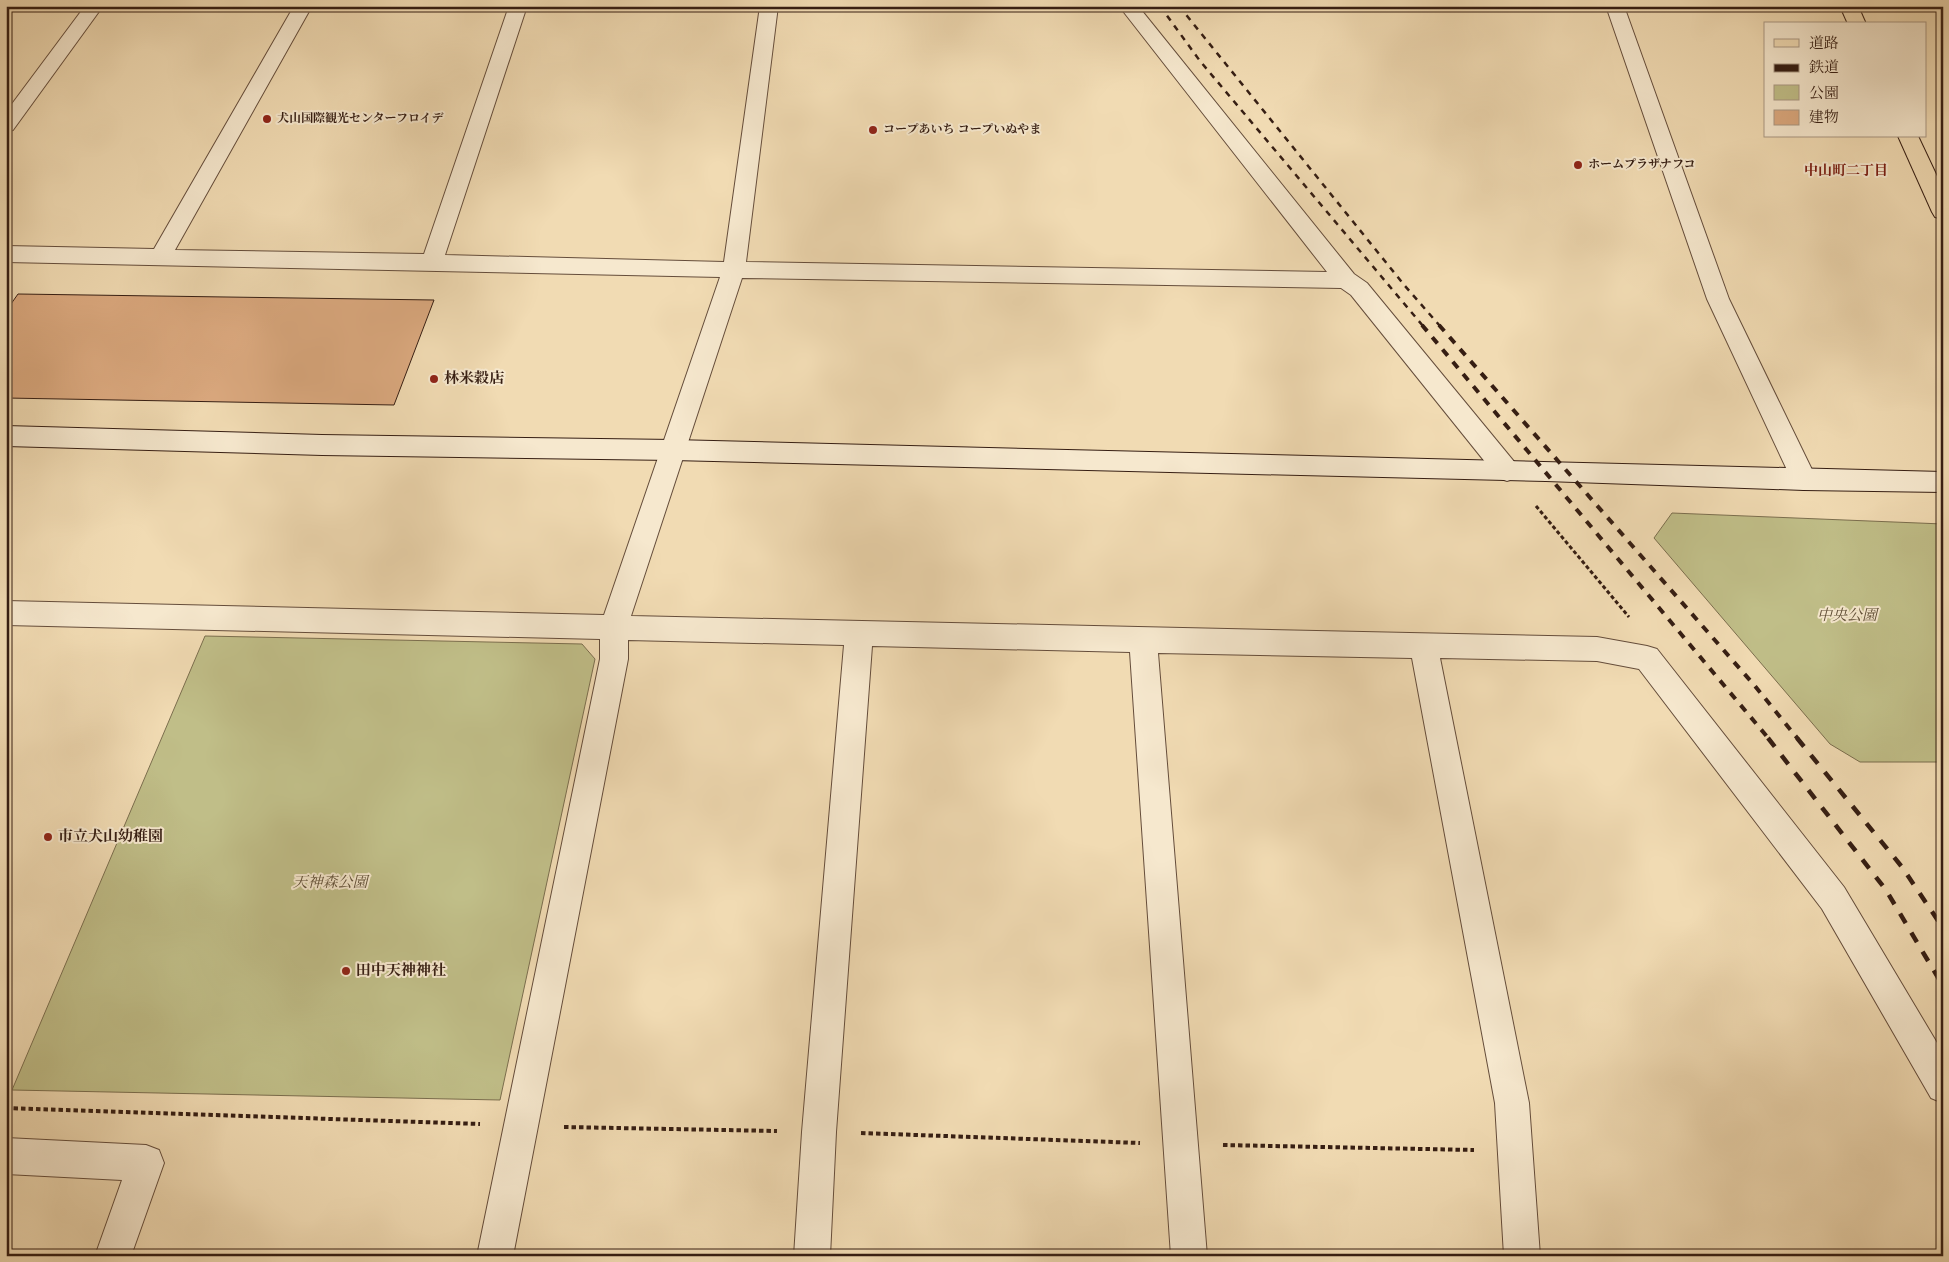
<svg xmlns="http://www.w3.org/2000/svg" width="1949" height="1262" viewBox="0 0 1949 1262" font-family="'Old Standard TT','Noto Serif JP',serif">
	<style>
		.green { fill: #c0be88; stroke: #7b6e4e }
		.building { fill: #dba97f; stroke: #361e13 }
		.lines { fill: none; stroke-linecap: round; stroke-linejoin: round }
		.street-casing { stroke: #654d3b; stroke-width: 2 }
		.secondary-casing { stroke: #361e13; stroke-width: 2 }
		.primary-casing { stroke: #361e13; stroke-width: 2 }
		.path-far1 { stroke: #361e13; stroke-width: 3; stroke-dasharray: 4 2.5; stroke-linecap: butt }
		.path { stroke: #361e13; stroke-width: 4; stroke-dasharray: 4.5 3; stroke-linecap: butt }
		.street { fill: #f6e8ce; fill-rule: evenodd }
		.secondary { fill: #f6e8ce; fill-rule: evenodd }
		.primary { fill: #f1dbb3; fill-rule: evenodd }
		.rail-far2 { stroke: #361e13; stroke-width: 2.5; stroke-dasharray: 6 6; stroke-linecap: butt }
		.rail-far1 { stroke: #361e13; stroke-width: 4; stroke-dasharray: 8 8; stroke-linecap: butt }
		.rail { stroke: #361e13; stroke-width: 4.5; stroke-dasharray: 11 11; stroke-linecap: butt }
		.poi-dot { fill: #8f2418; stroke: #f6e8ce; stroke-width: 2 }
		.labels { text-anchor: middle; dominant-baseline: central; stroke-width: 4; stroke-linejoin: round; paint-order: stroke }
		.far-poi-label { font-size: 12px; font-weight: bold; fill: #361e13; stroke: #f6e8ce; text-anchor: start }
		.far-neighbourhood-label { font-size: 14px; font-weight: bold; fill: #7a1f14; stroke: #f6e8ce }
		.poi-label { font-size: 15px; font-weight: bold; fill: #361e13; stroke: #f6e8ce; text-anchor: start }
		.park-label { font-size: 15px; font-style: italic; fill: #5f4e36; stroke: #f6e8ce }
	</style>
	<rect width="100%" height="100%" fill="#f1dbb3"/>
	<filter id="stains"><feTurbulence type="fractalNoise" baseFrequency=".004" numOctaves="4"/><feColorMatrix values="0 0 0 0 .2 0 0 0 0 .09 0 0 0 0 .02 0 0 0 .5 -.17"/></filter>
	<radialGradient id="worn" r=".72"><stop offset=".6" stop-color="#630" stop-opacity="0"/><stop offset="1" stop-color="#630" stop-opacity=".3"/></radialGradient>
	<g class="green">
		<path d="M1672,513l271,11v238h-83l-30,-18 -176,-206z"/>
		<path d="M205,636l377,8 13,15 -95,441 -488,-10z"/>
	</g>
	<path class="building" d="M18,294l416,6 -40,105 -388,-7v-87z"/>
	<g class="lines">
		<g class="street-casing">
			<g id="street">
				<path d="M85,6h18l-90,124 -7,2v-20z"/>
				<path d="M294,6h18l-137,244 249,4 85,-248h18l-82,249 279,7 36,-256h18l-32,256 581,10 -208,-266h19l216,268 13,9 149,181 4,7 -4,7 -9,3 -9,-3 -147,-183 -10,-7 -599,-10 -111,338 966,21 50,9 10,3 187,238 99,166v50l-12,-5 -109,-189 -183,-240 -42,-8 -157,-3 89,445 11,153h-36l-9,-153 -83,-445 -254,-5 49,603h-36l-41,-604 -258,-6 -36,486 -6,124h-36l8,-124 42,-487 -216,-5v19l-115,597h-36l123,-597v-20l-594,-14v-24l598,14 116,-338 -714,-15v-16l148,3z"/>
				<path d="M1606,6h18l105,293 88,181 -4,7 -9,3 -9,-3 -88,-188z"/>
				<path d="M6,1138l140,7 13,5 5,13 -33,93h-36l27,-76 -116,-6z"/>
			</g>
		</g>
		<g class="secondary-casing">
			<path id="secondary" d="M6,426l316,9 351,5 1270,32v20l-139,-2 -258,-9 -873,-21 -351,-5 -316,-9z"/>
		</g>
		<g class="primary-casing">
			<g id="primary">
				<path d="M1840,6h18l8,18h-18z"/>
				<path d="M1898,136h20l25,53v30l-8,-2 -3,-5z"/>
			</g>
		</g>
		<path class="path-far1" d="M1536,506l93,111"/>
		<g class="path">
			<path d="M6,1108l474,16"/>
			<path d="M564,1127l213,4"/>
			<path d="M861,1133l279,10"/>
			<path d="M1223,1145l251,5"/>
		</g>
		<use href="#street" class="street"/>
		<use href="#secondary" class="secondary"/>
		<use href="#primary" class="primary"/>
		<g class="rail-far2">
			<path d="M1160,6l40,55 223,265"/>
			<path d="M1179,6l226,280 35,40"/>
		</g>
		<g class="rail-far1">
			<path d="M1422,325l347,414"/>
			<path d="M1439,325l316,361 43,53"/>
		</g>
		<g class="rail">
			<path d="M1768,738l118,152 57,96"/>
			<path d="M1797,738l105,129 41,61"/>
		</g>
	</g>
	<g class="poi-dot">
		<circle cx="267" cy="119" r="5"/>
		<circle cx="873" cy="130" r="5"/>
		<circle cx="1578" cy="165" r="5"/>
		<circle cx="434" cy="379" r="5"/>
		<circle cx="48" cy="837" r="5"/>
		<circle cx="346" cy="971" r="5"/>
	</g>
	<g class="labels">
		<g class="far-poi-label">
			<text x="277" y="119">犬山国際観光センターフロイデ</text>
			<text x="883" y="130">コープあいち コープいぬやま</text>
			<text x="1588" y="165">ホームプラザナフコ</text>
		</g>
		<g class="far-neighbourhood-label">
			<text x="1846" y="171">中山町二丁目</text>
		</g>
		<g class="poi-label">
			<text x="444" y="379">林米穀店</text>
			<text x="58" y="837">市立犬山幼稚園</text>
			<text x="356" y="971">田中天神神社</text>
		</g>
		<g class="park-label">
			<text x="1847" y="616">中央公園</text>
			<text x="330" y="883">天神森公園</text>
		</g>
	</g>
	<rect width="1949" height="1262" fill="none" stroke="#f1dbb3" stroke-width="25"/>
	<rect x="8" y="8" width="1934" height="1247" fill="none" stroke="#361e13" stroke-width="2.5"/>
	<rect x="12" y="12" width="1924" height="1237" fill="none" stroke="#361e13"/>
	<rect x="1764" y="22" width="162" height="115" fill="#f6e8ce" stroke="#a99783"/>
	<rect x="1774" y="39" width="25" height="8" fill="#f1dbb3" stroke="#a99783"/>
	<text x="1809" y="48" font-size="15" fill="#361e13">道路</text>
	<rect x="1774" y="64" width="25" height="8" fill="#361e13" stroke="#a99783"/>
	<text x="1809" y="72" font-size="15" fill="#361e13">鉄道</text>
	<rect x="1774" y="85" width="25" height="15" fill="#c0be88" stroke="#a99783"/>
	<text x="1809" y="98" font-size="15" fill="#361e13">公園</text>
	<rect x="1774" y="110" width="25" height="15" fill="#dba97f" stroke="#a99783"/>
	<text x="1809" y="122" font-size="15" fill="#361e13">建物</text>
	<rect width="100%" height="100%" filter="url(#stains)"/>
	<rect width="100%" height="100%" fill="url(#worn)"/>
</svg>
